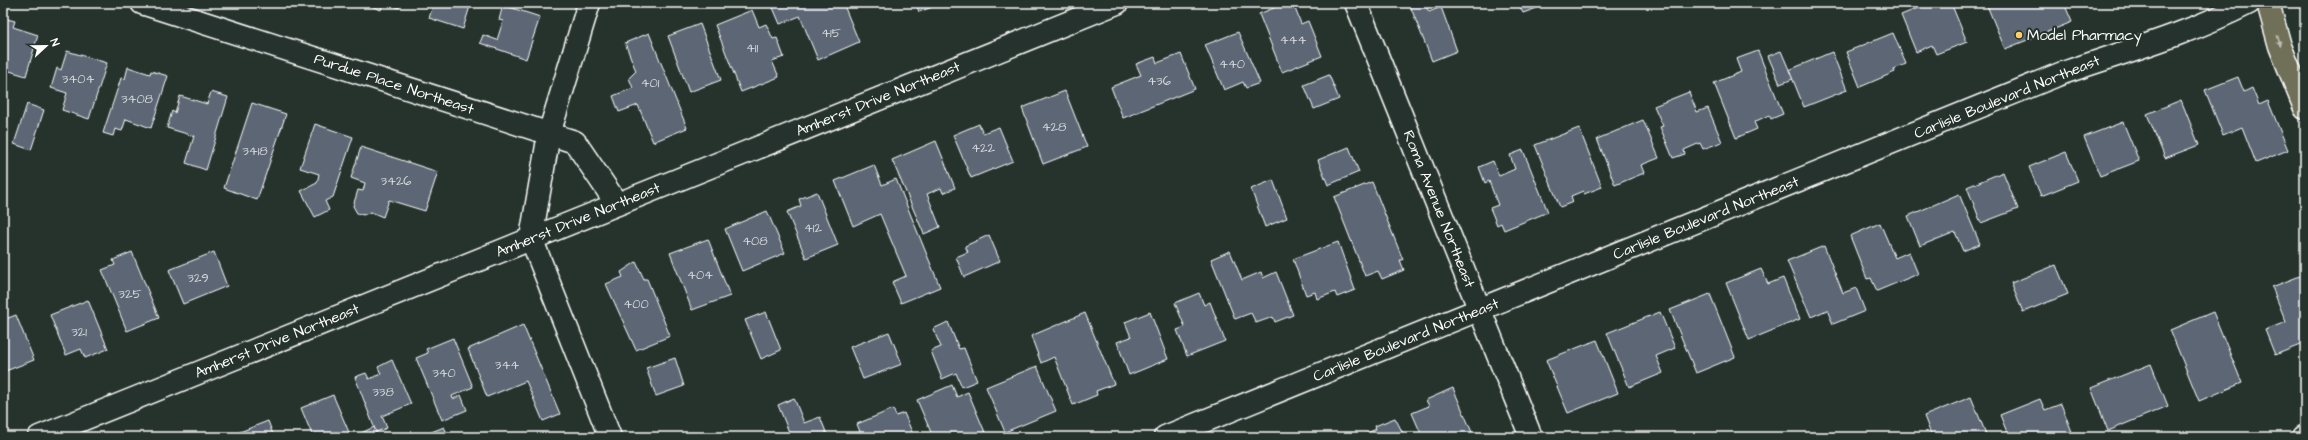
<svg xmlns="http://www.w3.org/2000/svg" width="2308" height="440" viewBox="0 0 2308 440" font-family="'Architects Daughter',sans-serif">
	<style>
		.building { fill: #5d6674; stroke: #fff }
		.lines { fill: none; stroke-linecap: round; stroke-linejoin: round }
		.minor-casing { stroke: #fff; stroke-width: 25 }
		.major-casing { stroke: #fff; stroke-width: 25 }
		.minor { stroke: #26332d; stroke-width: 22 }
		.major { stroke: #706f59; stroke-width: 22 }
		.oneway { fill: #bfbeb4 }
		.poi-dot { fill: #ffd166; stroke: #26332d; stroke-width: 1.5 }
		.labels { text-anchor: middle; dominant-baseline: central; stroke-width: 4; stroke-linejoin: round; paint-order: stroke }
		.number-label { font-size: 13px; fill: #d6d9dc }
		.poi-label { font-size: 15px; fill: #fff; stroke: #26332d; text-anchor: start }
		.street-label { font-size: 15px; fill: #fff; stroke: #26332d }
	</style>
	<rect width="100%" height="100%" fill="#26332d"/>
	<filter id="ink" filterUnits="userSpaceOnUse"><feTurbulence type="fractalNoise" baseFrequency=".025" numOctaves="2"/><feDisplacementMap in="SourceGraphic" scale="8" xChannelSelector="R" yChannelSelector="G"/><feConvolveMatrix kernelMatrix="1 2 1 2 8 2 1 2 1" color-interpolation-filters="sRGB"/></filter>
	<g filter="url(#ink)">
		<g class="building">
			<path d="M363,3h20l-2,7z"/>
			<path d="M384,3h16l-1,5z"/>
			<path d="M434,3h37l-8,26 -34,-11z"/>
			<path d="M771,3h72l16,39 -41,18 -18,-44 -20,8z"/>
			<path d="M916,3h14l2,4 -13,5z"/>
			<path d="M1286,3h7l8,21 7,-3 14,35 -40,16 -23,-58z"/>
			<path d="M1409,3h24l-7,3 3,6 12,-5 16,44 -25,10z"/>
			<path d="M1518,3h17l2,5 -14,5z"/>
			<path d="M1931,3h20l16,39 -31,12 -4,-9 -16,7 -15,-37z"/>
			<path d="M1986,3h78l8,19 -67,27z"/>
			<path d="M503,5l37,12 -14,42 -46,-16 3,-8 14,5 6,-19 -4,-1z"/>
			<path d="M752,10l7,17 7,-3 7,15 4,-1 7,19 -12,4 7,16 -38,15 -26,-67z"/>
			<path d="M3,18l12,3 -2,6 25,8 -12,41 -23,-7z"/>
			<path d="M700,24l21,56 -32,12 -21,-56z"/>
			<path d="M1238,32l22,51 -14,5 -3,-6 -19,8 -19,-45z"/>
			<path d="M649,33l38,95 -34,14 -15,-37 -19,7 -6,-16 20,-8 -4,-10 7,-7 -11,-28z"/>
			<path d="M1893,33l13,31 -12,5 1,3 -35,15 -14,-35z"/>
			<path d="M67,51l40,12 -18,56 -27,-9 5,-17 -16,-5 6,-20 4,2z"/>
			<path d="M1758,51l25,63 -12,5 -2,-4 -15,7 3,7 -21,9 -22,-55 27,-11 -5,-13z"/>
			<path d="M1781,51l12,28 -13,5 -12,-28z"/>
			<path d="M1832,52l15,38 -43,17 -15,-37z"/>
			<path d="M1181,54l14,35 -72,29 -12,-31 30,-12 -5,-11 19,-7 2,6z"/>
			<path d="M128,67l22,7 1,-3 17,5 -17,52 -25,-9 -4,12 -7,-2 -2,7 -10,-3 18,-55 4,1z"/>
			<path d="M1329,75l10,24 -25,10 -10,-24z"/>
			<path d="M2238,77l6,15 8,-4 7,17 9,-4 20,49 -32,13 -14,-36 -19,8 -18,-45z"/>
			<path d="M1065,91l22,56 -44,17 -21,-56z"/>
			<path d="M211,92l17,5 -22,73 -20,-7 8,-27 -27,-8 5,-17 3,2 5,-17 27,8z"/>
			<path d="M1689,92l8,20 11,-4 14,34 -19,7 -3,-6 -16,7 1,4 -12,4 -13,-31 3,-1 -9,-20z"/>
			<path d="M2181,100l18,45 -34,13 -18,-44z"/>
			<path d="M252,103l34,11 -29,86 -33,-12z"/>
			<path d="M27,104l17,6 -13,40 -17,-6z"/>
			<path d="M1643,120l16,38 -18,7 3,8 -29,12 -18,-46z"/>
			<path d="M2123,122l16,39 -39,15 -16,-39z"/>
			<path d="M315,124l38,13 -20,60 -8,4 4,9 -14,7 -14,-26 16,-8 2,-9 -19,-6z"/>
			<path d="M979,124l4,9 16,-6 14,34 -42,17 -18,-43z"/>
			<path d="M1579,128l23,59 -18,7 -1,-3 -12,5 2,6 -13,5 -25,-62z"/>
			<path d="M936,141l19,47 -12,5 -2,-5 -14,6 13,33 -16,7 -32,-74z"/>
			<path d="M361,147l77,25 -13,39 -36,-11 -6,17 -12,-5 -8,3 -6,-2 -4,-7 5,-16 5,1 2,-8 -14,-5z"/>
			<path d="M1349,147l10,25 -31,13 -10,-25z"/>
			<path d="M1523,150l25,62 -44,18 -3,-7 -4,2 -7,-17 8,-3 -9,-24 -4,2 -6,-16 14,-6 6,15 16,-7 -5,-14z"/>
			<path d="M2066,152l12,29 -37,15 -12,-29z"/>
			<path d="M874,165l8,20 14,-6 44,108 -39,16 -9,-21 14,-6 -26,-62 -27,12 -18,-45z"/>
			<path d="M2003,172l15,37 -37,14 -14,-36z"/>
			<path d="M1273,180l14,38 -22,9 -14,-38z"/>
			<path d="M1372,182l31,78h-3l4,10 -22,9 -4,-8 -13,5 -31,-79z"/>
			<path d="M817,192l21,53 -32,13 -19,-46 14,-6 -2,-7z"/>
			<path d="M1959,194l21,50 -17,7 -8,-19 -35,14 -12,-30z"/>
			<path d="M767,211l18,42 -43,18 -17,-42z"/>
			<path d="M1880,223l15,35 14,-6 9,22 -41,17 -6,-13 -4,1 -17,-43z"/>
			<path d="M989,235l11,26 -36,16 -8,-20 12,-5 -3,-6z"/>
			<path d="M708,239l22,57 -38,14 -22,-57z"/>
			<path d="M1338,242l17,48 -18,7 -2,-5 -18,7 -2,-7 -9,3 -13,-36z"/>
			<path d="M1824,246l19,47 13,-5 9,23 -32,13 -6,-14 -16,7 -24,-56z"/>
			<path d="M1230,251l12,29 19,-8 2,6 13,-6 17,43 -18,7 -2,-5 -17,6 -5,-10 -16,6 -24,-60z"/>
			<path d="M132,252l27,66 -32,13 -25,-61 13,-5 -2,-5z"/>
			<path d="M214,252l13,34 -44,18 -14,-34z"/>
			<path d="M636,262l8,17h3l23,57 -34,14 -30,-66 17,-7 -2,-5z"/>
			<path d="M2056,265l12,29 -45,18 -12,-29z"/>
			<path d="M1761,269l7,15 15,-6 17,41 -51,21 -23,-57z"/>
			<path d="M2305,274v69l-30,12 -10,-25 21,-8 -14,-35z"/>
			<path d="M1199,293l5,12 6,-3 15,39 -38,15 -10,-26 8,-3 -10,-24z"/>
			<path d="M1710,294l25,63 -39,16 -26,-63z"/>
			<path d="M88,300l20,49 -23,9 -4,-9 -15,6 -16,-40z"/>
			<path d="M766,312l15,38 -20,9 -16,-39z"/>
			<path d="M1150,312l18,47 -39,16 -12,-33 14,-5 -6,-15z"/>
			<path d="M1660,312l15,36 -19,8 7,17 -34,14 -22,-54z"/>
			<path d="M2213,312l29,71 -43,18 -29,-71z"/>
			<path d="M1085,313l29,71 -18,7 1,4 -24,10 -19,-48 -13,6 -10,-27z"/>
			<path d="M16,315l18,45 -31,12v-52z"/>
			<path d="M948,322l11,27 5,-1 13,33 -15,6 -6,-14 -14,6 -11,-28 10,-4 -8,-18z"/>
			<path d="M523,325l37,89 -17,7 -17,-40 -39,16 -19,-48z"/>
			<path d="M889,332l13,32 -39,15 -13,-32z"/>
			<path d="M453,338l20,49 -21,9 1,3 8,-4 6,15 -25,10 -26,-62 12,-5 -2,-4z"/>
			<path d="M1597,340l21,53 -50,20 -22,-53z"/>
			<path d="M675,358l9,28 -28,10 -10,-28z"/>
			<path d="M392,360l19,44 -29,12 5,12 -11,4 -21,-55 11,-4 3,6 12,-5 -3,-7z"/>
			<path d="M2151,364l17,42 -60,25 -17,-43z"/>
			<path d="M1037,366l19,45 -51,21 -19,-45z"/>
			<path d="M952,385l5,12 11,-5 19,45h-54l-16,-37z"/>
			<path d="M1453,388l21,49h-55l3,-1 -10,-23 17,-7 -3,-6z"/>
			<path d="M333,395l18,42h-38l-12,-29z"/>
			<path d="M1971,397l15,37 -7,3h-47l-8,-21z"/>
			<path d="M794,398l10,25 16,-6 8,20h-20l-1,-3 -16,3 -13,-32z"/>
			<path d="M2040,399l5,11 16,-6 13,33h-65l-9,-22z"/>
			<path d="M893,409l3,7 8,-3 10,24h-52l-5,-13z"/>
			<path d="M1395,418l10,19h-46l17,-8 -1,-3z"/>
			<path d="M268,421l6,16h-47z"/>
			<path d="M374,427l4,10h-18l-1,-3z"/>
			<path d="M444,427l5,10h-18l-2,-4z"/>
		</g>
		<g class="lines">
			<g class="minor-casing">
				<g id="minor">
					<path d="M142,3l433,139 42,62"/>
					<path d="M589,3l-40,131 -18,104 79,199"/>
					<path d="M1356,3l175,434"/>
					<path d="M39,437l1078,-434"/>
					<path d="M1165,437l895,-363c64,-22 129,-40 189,-71"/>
					<path d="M2303,437l2,-1"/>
				</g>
			</g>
			<g class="major-casing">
				<path id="major" d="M2268,3l12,43 25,62"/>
			</g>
			<use href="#minor" class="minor"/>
			<use href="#major" class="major"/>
		</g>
		<defs><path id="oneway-solid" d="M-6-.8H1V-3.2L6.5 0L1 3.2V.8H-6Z"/></defs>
		<use class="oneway" href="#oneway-solid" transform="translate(2279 41) rotate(74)"/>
	</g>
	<circle class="poi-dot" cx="2019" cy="35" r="4"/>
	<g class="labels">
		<g class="number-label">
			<text x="831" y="33">415</text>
			<text x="1293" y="40">444</text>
			<text x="752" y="48">411</text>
			<text x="1232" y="64">440</text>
			<text x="78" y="79">3404</text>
			<text x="1159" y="81">436</text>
			<text x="650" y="83">401</text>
			<text x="137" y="99">3408</text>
			<text x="1054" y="127">428</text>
			<text x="983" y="148">422</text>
			<text x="255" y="151">3418</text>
			<text x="396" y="181">3426</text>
			<text x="813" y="228">412</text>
			<text x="755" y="241">408</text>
			<text x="700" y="275">404</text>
			<text x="198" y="278">329</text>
			<text x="130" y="294">325</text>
			<text x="636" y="304">400</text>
			<text x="79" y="332">321</text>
			<text x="507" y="365">344</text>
			<text x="444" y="373">340</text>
			<text x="383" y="392">338</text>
		</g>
		<g class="poi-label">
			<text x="2027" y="35">Model Pharmacy</text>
		</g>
		<g class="street-label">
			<text transform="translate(394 84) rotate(18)">Purdue Place Northeast</text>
			<text transform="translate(2007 97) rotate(-22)">Carlisle Boulevard Northeast</text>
			<text transform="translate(878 99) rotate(-22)">Amherst Drive Northeast</text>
			<text transform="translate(1439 209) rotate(68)">Roma Avenue Northeast</text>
			<text transform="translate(1706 218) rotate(-22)">Carlisle Boulevard Northeast</text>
			<text transform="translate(578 220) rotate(-22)">Amherst Drive Northeast</text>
			<text transform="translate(1406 340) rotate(-22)">Carlisle Boulevard Northeast</text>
			<text transform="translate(277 341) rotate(-22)">Amherst Drive Northeast</text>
		</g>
	</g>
	<rect width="2308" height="440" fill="none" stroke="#26332d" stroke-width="16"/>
	<rect x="8" y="8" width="2292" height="424" fill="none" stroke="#fff" stroke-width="1.5" filter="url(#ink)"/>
	<g transform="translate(46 46) rotate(68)" stroke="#26332d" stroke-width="3" paint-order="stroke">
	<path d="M0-3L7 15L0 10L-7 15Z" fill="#ffffff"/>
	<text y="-6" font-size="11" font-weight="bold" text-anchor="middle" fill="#ffffff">N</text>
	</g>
</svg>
